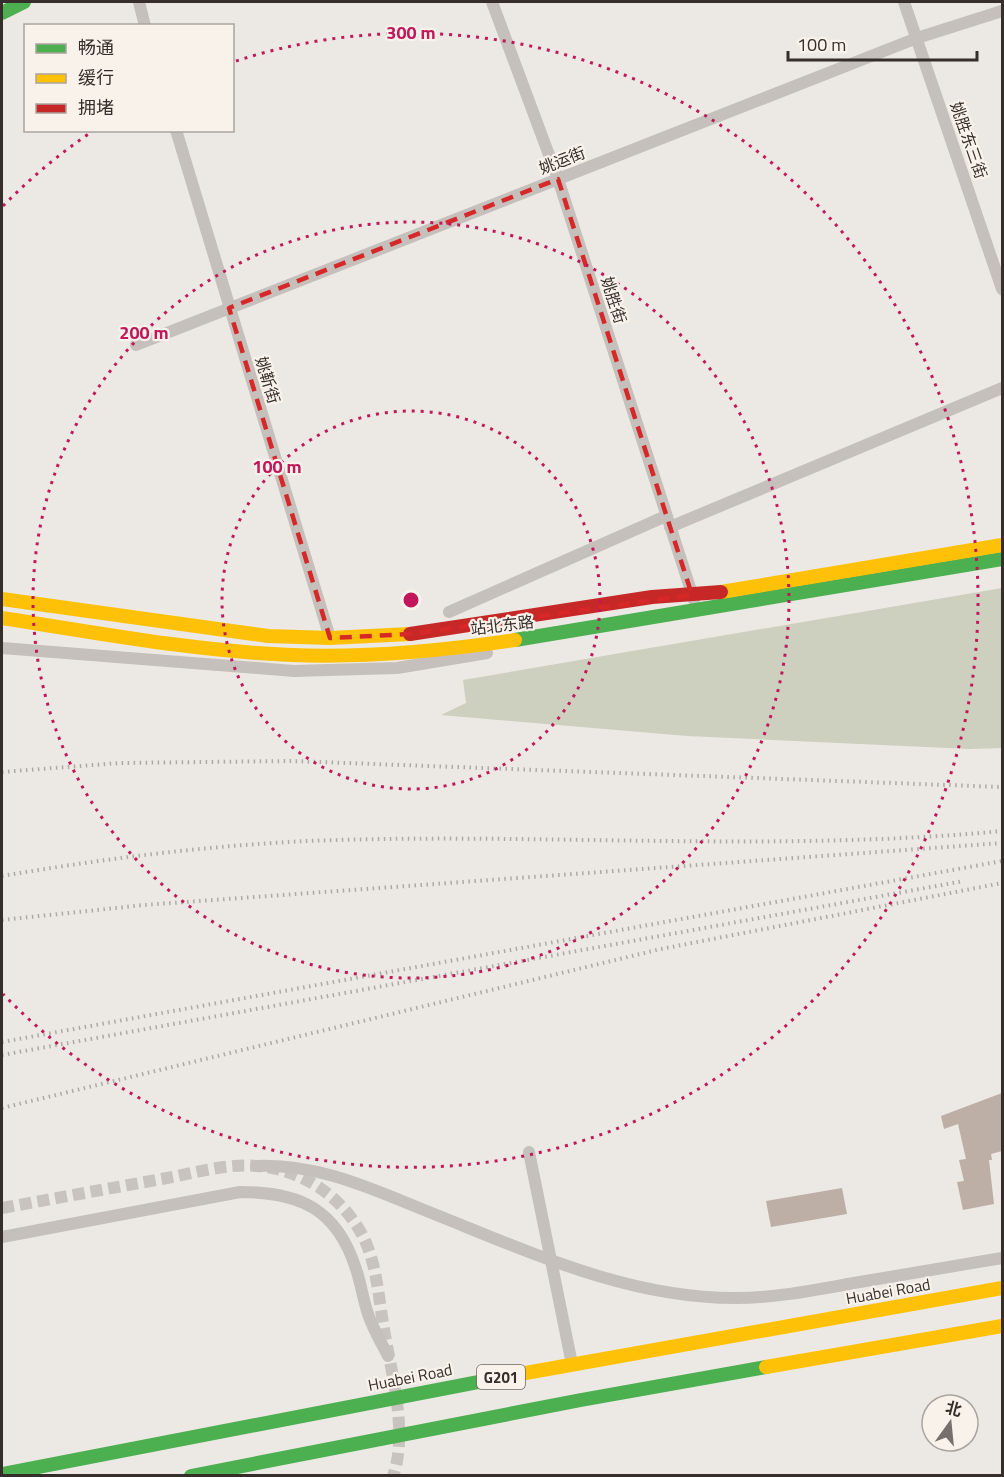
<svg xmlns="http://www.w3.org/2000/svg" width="1004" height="1477" viewBox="0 0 1004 1477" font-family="'Titillium Web','Noto Sans SC',sans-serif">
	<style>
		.green { fill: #cdd0be }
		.building { fill: #bdaea6 }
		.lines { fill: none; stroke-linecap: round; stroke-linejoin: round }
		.street-tunnel { stroke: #c8c3be; stroke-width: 12; stroke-dasharray: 12 6; stroke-linecap: butt }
		.street { stroke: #c5c0bc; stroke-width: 12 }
		.fast { stroke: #4caf50; stroke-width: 14 }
		.slow { stroke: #ffc107; stroke-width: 14 }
		.jam { stroke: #c62828; stroke-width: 14 }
		.rail { stroke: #ada9a6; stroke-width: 4; stroke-dasharray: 1.5 4.5; stroke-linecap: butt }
		.street-bridge { stroke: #c5c0bc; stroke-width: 12 }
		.marked { fill: none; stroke: #d62828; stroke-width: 4.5; stroke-dasharray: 12 8; stroke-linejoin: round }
		.ring { fill: none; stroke: #c2185b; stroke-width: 3; stroke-dasharray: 3 6 }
		.labels { text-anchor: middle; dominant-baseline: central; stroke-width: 4.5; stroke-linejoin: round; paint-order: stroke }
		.shield { fill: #f8f2eb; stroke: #706964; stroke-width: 1.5 }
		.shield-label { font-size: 15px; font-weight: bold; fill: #362e2a }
		.street-label { font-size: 16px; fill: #362e2a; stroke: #f8f2eb }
		.centre { fill: #c2185b; stroke: #f8f2eb; stroke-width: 3 }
		.ring-label { font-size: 18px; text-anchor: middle; font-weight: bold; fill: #c2185b; stroke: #f8f2eb; stroke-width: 4.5; stroke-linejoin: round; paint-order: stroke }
	</style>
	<rect width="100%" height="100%" fill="#ece8e3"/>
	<path class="green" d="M1002,588v160l-33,1 -282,-13 -246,-21 25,-12 -3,-23z"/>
	<g class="building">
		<path d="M1002,1093v58l-11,3 1,6h-3l5,44 -31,6 -6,-28 7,-1 -5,-21 7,-1 -8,-35 -14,5 -3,-13z"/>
		<path d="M842,1188l5,26 -76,13 -5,-26z"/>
	</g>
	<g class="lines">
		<path class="street-tunnel" d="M2,1208c55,-10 110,-20 165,-30 28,-5 61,-15 90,-12 42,3 82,28 103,65 16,27 18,62 23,92 7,46 26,108 10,153"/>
		<g class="street">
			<path d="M139,2l6,24"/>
			<path d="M492,2l66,177 136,421"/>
			<path d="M904,2l98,287"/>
			<path d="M176,130l154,508"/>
			<path d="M136,345l781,-307 85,-27"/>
			<path d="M670,527l332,-139"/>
			<path d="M449,612l217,-96"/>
			<path d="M2,648l292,23 103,-3 90,-15"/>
			<path d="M529,1152l43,212"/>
			<path d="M848,1284l154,-26"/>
		</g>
		<g class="fast">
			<path d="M2,13l22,-11"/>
			<path d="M515,640l487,-81"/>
			<path d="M2,1474l518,-100"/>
			<path d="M191,1476l390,-76 185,-33"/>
		</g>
		<g class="slow">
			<path d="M721,592l281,-47"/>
			<path d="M2,599l266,37 62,2 80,-4"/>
			<path d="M2,618c96,15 192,33 290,37 75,3 149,-4 223,-15"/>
			<path d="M766,1367l236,-41"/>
			<path d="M520,1374l482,-86"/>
		</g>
		<path class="jam" d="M410,634l242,-37 69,-5"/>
		<g class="rail">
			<path d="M2,772l117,-9 173,-2 710,26"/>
			<path d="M2,876c100,-17 202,-30 305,-35 232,-9 464,12 695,-10"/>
			<path d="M2,920l142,-15 858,-62"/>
			<path d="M2,1042l1000,-181"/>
			<path d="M2,1055l962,-174"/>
			<path d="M2,1108l659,-159 341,-66"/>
		</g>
		<g class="street-bridge">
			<path d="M256,1166c64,-3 120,25 178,48 98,39 194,84 301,84 38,0 76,-7 113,-14"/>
			<path d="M2,1237l238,-45c60,0 97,17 116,77 5,15 7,30 12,45 5,15 13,28 20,42"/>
		</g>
	</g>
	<path class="marked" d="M558,179l134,416 -282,39 -80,4 -101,-330z"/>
	<g class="ring">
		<circle cx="411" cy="600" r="189"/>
		<circle cx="411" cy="600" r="378"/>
		<path d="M3 206A567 567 0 0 1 90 133M236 61A567 567 0 1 1 3 994"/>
	</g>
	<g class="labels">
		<rect class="shield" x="477" y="1365" width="48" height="24" rx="4.5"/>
		<g class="shield-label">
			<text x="501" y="1377">G201</text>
		</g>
		<g class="street-label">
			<text transform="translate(969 140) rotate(71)">姚胜东三街</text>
			<text transform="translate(562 160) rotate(-21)">姚运街</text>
			<text transform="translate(614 300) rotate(72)">姚胜街</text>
			<text transform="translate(268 380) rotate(73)">姚靳街</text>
			<text transform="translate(502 625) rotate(-7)">站北东路</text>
			<text transform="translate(888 1291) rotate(-10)">Huabei Road</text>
			<text transform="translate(410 1377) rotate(-11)">Huabei Road</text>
		</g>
	</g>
	<circle cx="411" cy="600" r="9" class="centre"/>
	<g class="ring-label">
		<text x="411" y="39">300 m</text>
		<text x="144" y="339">200 m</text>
		<text x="277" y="473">100 m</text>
	</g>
	<rect width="1004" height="1477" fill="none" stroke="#362e2a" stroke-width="6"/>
	<rect x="24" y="24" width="210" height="108" fill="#f8f2eb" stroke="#aaa49e" stroke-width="1.5"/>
	<rect x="36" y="44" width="30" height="9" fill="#4caf50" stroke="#aaa49e" stroke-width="1.5"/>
	<text x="78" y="54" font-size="18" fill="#362e2a">畅通</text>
	<rect x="36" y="74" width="30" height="9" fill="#ffc107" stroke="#aaa49e" stroke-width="1.5"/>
	<text x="78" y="84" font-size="18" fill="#362e2a">缓行</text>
	<rect x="36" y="104" width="30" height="9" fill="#c62828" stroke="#aaa49e" stroke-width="1.5"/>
	<text x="78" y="114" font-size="18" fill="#362e2a">拥堵</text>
	<g transform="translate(950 1423) rotate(15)"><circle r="28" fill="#f8f2eb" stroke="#aaa49e" stroke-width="1.5"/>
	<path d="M0-4.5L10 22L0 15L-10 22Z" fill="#766f6b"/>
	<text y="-9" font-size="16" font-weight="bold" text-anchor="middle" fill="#362e2a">北</text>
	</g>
	<path d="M788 51v9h189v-9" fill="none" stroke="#362e2a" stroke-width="3"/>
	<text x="797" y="51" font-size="18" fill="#362e2a" stroke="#f8f2eb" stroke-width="4.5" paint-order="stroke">100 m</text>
</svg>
